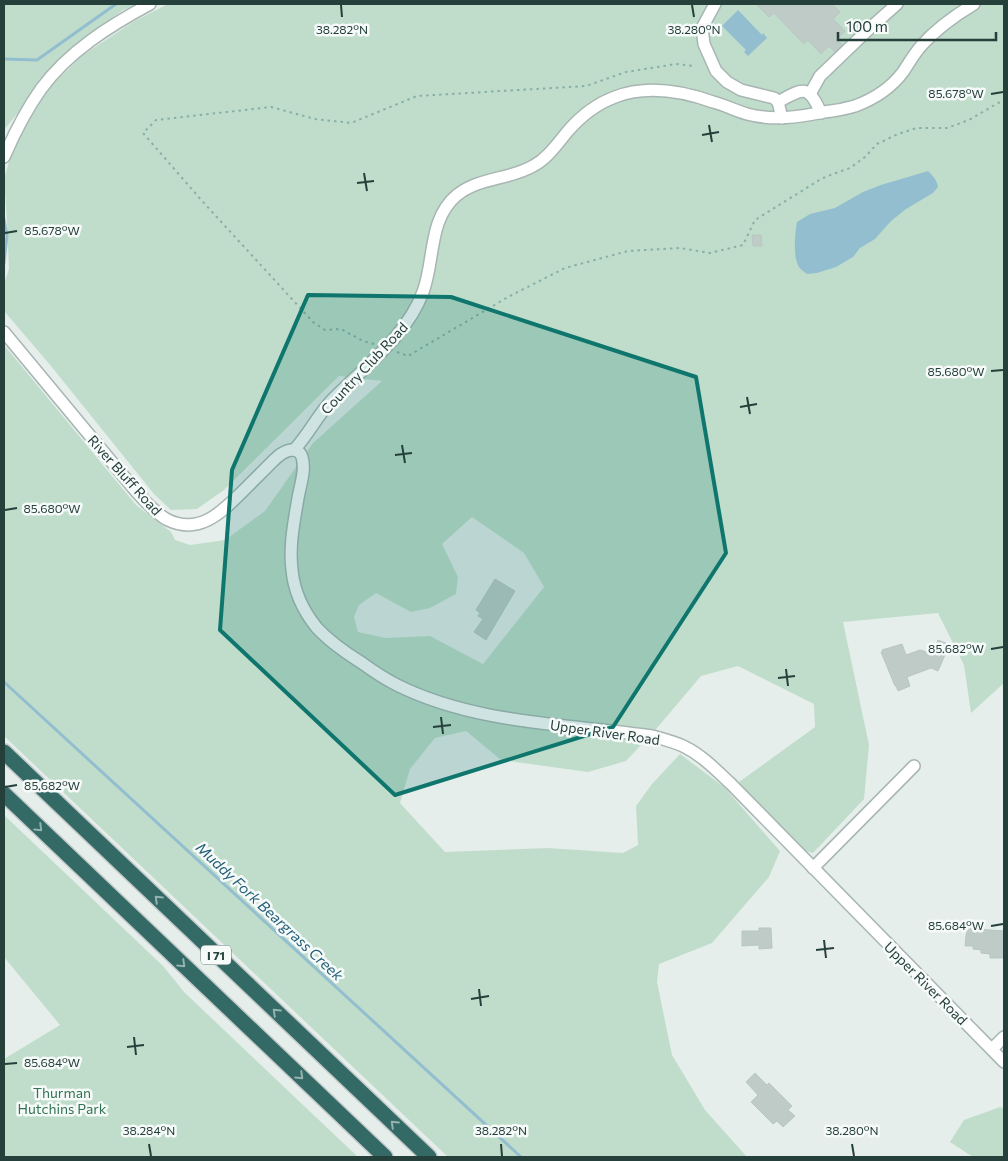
<svg xmlns="http://www.w3.org/2000/svg" width="1008" height="1161" viewBox="0 0 1008 1161" font-family="Commissioner,sans-serif">
	<style>
		.green { fill: #c0ddcb; fill-rule: evenodd }
		.water { fill: #92becf }
		.lines { fill: none; stroke-linecap: round; stroke-linejoin: round }
		.stream { stroke: #92becf; stroke-width: 3 }
		.building { fill: #becbc7; stroke: #b8c7c3 }
		.minor-casing { stroke: #a8b6b3; stroke-width: 14 }
		.highway-casing { stroke: #c2c9c8; stroke-width: 18 }
		.path { stroke: #88afa8; stroke-width: 2; stroke-dasharray: 2.5 4; stroke-linecap: butt }
		.minor { stroke: #fff; stroke-width: 11 }
		.highway { stroke: #336a65; stroke-width: 15 }
		.oneway { stroke: #94b2af }
		.marked { fill: #0f766e; fill-opacity: 0.2; stroke: #0f766e; stroke-width: 4; stroke-linejoin: round }
		.ticks { fill: none; stroke: #253f3b; stroke-width: 2 }
		.labels { text-anchor: middle; dominant-baseline: central; stroke-width: 5; stroke-linejoin: round; paint-order: stroke }
		.shield { fill: #f6faf9; stroke: #647774; stroke-width: 1 }
		.shield-label { font-size: 12px; font-weight: bold; fill: #253f3b }
		.street-label { font-size: 14px; fill: #253f3b; stroke: #f6faf9 }
		.park-label { font-size: 14px; fill: #327453; stroke: #f6faf9 }
		.water-label { font-size: 15px; font-style: italic; fill: #225f78; stroke: #f6faf9 }
		.ticks-label { font-size: 12px; text-anchor: middle; fill: #253f3b; stroke: #f6faf9; stroke-width: 5; stroke-linejoin: round; paint-order: stroke }
	</style>
	<rect width="100%" height="100%" fill="#e6eeeb"/>
	<g class="green">
		<path d="M4,4h133l-14,6 -55,40 -64,80z"/>
		<path d="M168,4h836v679l-33,30 -7,-48 -26,-52 -95,9 26,123 -5,54 -51,54 -12,-3 -62,-68 76,-55 -1,-23 -76,-38 -37,10 -44,52 -31,33 -38,11 -87,-12 -35,-29 -31,7 -25,31 -10,34 45,49 103,-4 75,5 15,-8 -2,-39 16,-22 28,-30 44,33 56,64 -11,26 -57,66 -53,21 -2,18 15,73 33,55 42,47h-299l-444,-421v-391l132,160 35,27 4,8 15,5 35,-5 40,-29 48,-68 69,-62 -43,-5 -115,114 -27,19 -26,1 -17,-16 -103,-128 -47,-55v-27l5,-15 -2,-47 -3,-43 9,-31 34,-58 36,-35 50,-33zM472,517l52,36 20,34 -61,77 -53,-28 -44,2 -28,-6 -4,-15 5,-12 17,-12 35,19 19,-4 26,-14 2,-17 -16,-33z"/>
		<path d="M4,815l159,151 22,27 173,164h-354v-98l56,-34 -56,-68z"/>
		<path d="M1000,1107l4,2v48h-31l-23,-15 14,-22z"/>
	</g>
	<g class="water">
		<path d="M738,10l24,25 1,-2 4,5 -19,18 -4,-4 2,-2 -24,-24z"/>
		<path d="M928,171c5,5 9,9 10,16l-5,6 -27,16 -15,12 -16,18 -15,9 -7,9 -17,10 -19,6 -10,1c-3,-3 -8,-5 -9,-9 -5,-10 -3,-32 -1,-43l13,-8 25,-6 28,-16 18,-7z"/>
	</g>
	<g class="lines">
		<g class="stream">
			<path d="M4,59l33,1 79,-56"/>
			<path d="M4,219l3,17 -3,27"/>
			<path d="M4,682l517,475"/>
		</g>
	</g>
	<g class="building">
		<path d="M756,4h76l8,8 -7,7 12,12 -8,8 5,6 -7,7 -6,-6 -8,8 -13,-14 -4,4 -30,-31 -5,4z"/>
		<path d="M752,235h9l1,11h-9z"/>
		<path d="M495,579l20,12 -29,49 -12,-8 9,-13 -5,-3 2,-3 -4,-3z"/>
		<path d="M938,640l10,4 -1,3 1,1 -10,23 -7,-3 -24,9 3,9 -12,5 -2,-5h-1l-14,-34h2l-1,-2 20,-6 4,11 14,-5 11,3 1,-3 2,1z"/>
		<path d="M967,926h9v3l28,2v27h-14v-4l-9,-1v-3l-8,-1v-3h-8z"/>
		<path d="M759,928h12l1,20 -13,1v-4l-17,1v-15h17z"/>
		<path d="M755,1073l12,12 2,-2 23,23 -4,4 7,6 -12,11 -6,-6 -4,3 -22,-22 7,-7 -12,-13z"/>
	</g>
	<g class="lines">
		<g class="minor-casing">
			<g id="minor">
				<path d="M715,4l-13,24 2,16 12,27 11,11 14,8 33,8 4,4 4,16"/>
				<path d="M810,94l10,-18 49,-47 28,-25"/>
				<path d="M778,102c25,-14 30,-18 43,11"/>
				<path d="M4,157c10,-23 22,-47 37,-68 27,-37 68,-63 109,-85"/>
				<path d="M4,332l131,158c9,10 19,22 31,29 32,17 55,-6 76,-27 9,-9 18,-18 27,-27 7,-7 15,-16 25,-15"/>
				<path d="M294,450c4,1 7,3 8,7 4,13 -2,29 -4,41 -4,24 -9,48 -6,72 2,21 12,42 25,58 13,14 29,25 45,35 11,8 23,16 35,22 78,39 171,39 255,51 11,3 23,6 33,11 18,9 32,24 46,37l273,278"/>
				<path d="M294,450c15,-16 24,-36 39,-51 32,-33 73,-62 90,-107 12,-32 5,-73 34,-97 22,-18 52,-15 76,-29 15,-8 24,-22 35,-35 13,-15 28,-27 47,-34 31,-12 67,-6 98,5 12,3 23,9 34,12 26,7 52,3 77,-2 10,-1 21,-3 31,-6 19,-7 36,-18 48,-34 6,-9 11,-18 18,-26 15,-17 33,-30 53,-42"/>
				<path d="M813,868l101,-102"/>
				<path d="M992,1049l12,-12"/>
			</g>
		</g>
		<g class="highway-casing">
			<g id="highway">
				<path d="M4,752l425,405"/>
				<path d="M4,794l381,363"/>
			</g>
		</g>
		<g class="path">
			<path d="M374,344l-11,-3 -22,-12 -16,1 -12,-8 -110,-120 -60,-69 13,-13 115,-13 44,12 36,4 66,-27 169,-10 40,-14 50,-8 19,2"/>
			<path d="M397,352l11,4 100,-59 57,-29 63,-17 52,-3 30,5 33,-8 12,-25 66,-41 12,-5 17,-6 15,-11 12,-13 21,-10 19,-6h30l22,-8 29,-17 6,-2"/>
		</g>
		<use href="#minor" class="minor"/>
		<use href="#highway" class="highway"/>
	</g>
	<defs><path id="oneway-chevron" d="M-2-3.5L2.5 0L-2 3.5" fill="none" stroke-width="1.6" stroke-linecap="round" stroke-linejoin="round" transform="scale(1.25)"/></defs>
	<g class="oneway">
		<use href="#oneway-chevron" transform="translate(39 828) rotate(44)"/>
		<use href="#oneway-chevron" transform="translate(158 899) rotate(-136)"/>
		<use href="#oneway-chevron" transform="translate(182 964) rotate(44)"/>
		<use href="#oneway-chevron" transform="translate(276 1012) rotate(-136)"/>
		<use href="#oneway-chevron" transform="translate(300 1076) rotate(44)"/>
		<use href="#oneway-chevron" transform="translate(394 1124) rotate(-136)"/>
	</g>
	<path class="marked" d="M308,295l143,2 245,80 30,176 -113,174 -218,68 -175,-165 12,-160z"/>
	<path class="ticks" d="M341,5l1,12M692,5l2,12M991,94l12,-2M709,125l3,17M702,135l17,-3M364,173l3,18M357,183l17,-2M5,233l12,-2M991,371l12,-1M747,397l3,17M740,407l17,-3M402,445l3,18M395,455l17,-2M5,510l12,-2M991,649l12,-2M786,669l2,17M778,678l17,-2M441,717l2,17M433,727l18,-2M5,787l12,-2M991,926l12,-2M824,940l2,18M816,950l18,-2M479,989l2,17M471,999l18,-3M134,1037l2,18M127,1047l17,-2M5,1064l12,-1M149,1144l2,12M501,1144l1,12M852,1144l2,12"/>
	<g class="labels">
		<rect class="shield" x="201" y="945.5" width="30" height="19" rx="4"/>
		<g class="shield-label">
			<text x="216" y="955">I 71</text>
		</g>
		<g class="street-label">
			<text transform="translate(364 368) rotate(-47)">Country Club Road</text>
			<text transform="translate(125 475) rotate(48)">River Bluff Road</text>
			<text transform="translate(605 732) rotate(8)">Upper River Road</text>
			<text transform="translate(926 983) rotate(45)">Upper River Road</text>
		</g>
		<g class="park-label">
			<text x="62" y="1092">Thurman<tspan x="62" dy="16">Hutchins Park</tspan></text>
		</g>
		<g class="water-label">
			<text transform="translate(270 911) rotate(43)">Muddy Fork Beargrass Creek</text>
		</g>
	</g>
	<g class="ticks-label">
		<text x="342" y="34">38.282°N</text>
		<text x="694" y="34">38.280°N</text>
		<text x="956" y="98">85.678°W</text>
		<text x="52" y="235">85.678°W</text>
		<text x="956" y="376">85.680°W</text>
		<text x="52" y="513">85.680°W</text>
		<text x="956" y="653">85.682°W</text>
		<text x="52" y="790">85.682°W</text>
		<text x="956" y="930">85.684°W</text>
		<text x="52" y="1067">85.684°W</text>
		<text x="149" y="1135">38.284°N</text>
		<text x="501" y="1135">38.282°N</text>
		<text x="852" y="1135">38.280°N</text>
	</g>
	<rect width="1008" height="1161" fill="none" stroke="#253f3b" stroke-width="10"/>
	<path d="M838 32v8h158v-8" fill="none" stroke="#253f3b" stroke-width="2.5"/>
	<text x="846" y="32" font-size="15" fill="#253f3b" stroke="#f6faf9" stroke-width="4" paint-order="stroke">100 m</text>
</svg>
